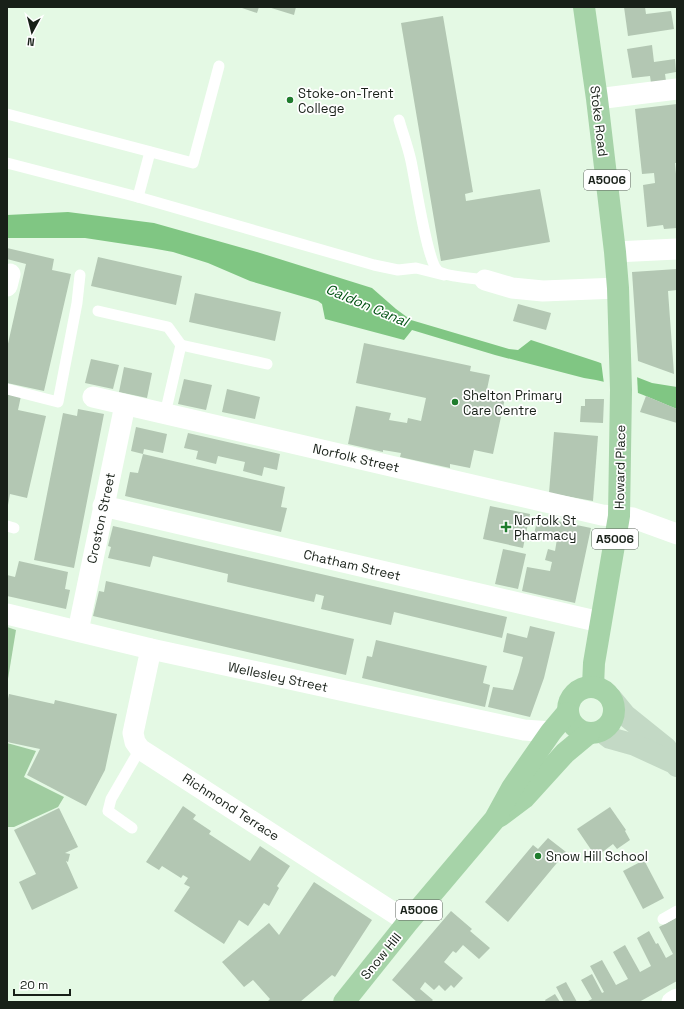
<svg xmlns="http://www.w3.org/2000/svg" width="684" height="1009" viewBox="0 0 684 1009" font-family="'Space Grotesk',sans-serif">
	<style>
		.green { fill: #a0cca0 }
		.water { fill: #80c683 }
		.pier { fill: #e4f9e4 }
		.building { fill: #b3c7b3 }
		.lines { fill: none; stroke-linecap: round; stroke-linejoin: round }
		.service { stroke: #fff; stroke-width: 11 }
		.minor { stroke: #fff; stroke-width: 21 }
		.secondary { stroke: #c3d9c5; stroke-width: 22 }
		.primary { stroke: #a6d3a8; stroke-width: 22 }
		.poi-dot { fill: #1f7c2d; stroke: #fff; stroke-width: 1.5 }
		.labels { text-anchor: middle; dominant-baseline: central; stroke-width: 3.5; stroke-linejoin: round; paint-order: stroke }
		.shield { fill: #fff; stroke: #5d635d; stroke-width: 1 }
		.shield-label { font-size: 12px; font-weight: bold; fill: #182018 }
		.poi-label { font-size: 13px; fill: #182018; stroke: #fff; text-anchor: start }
		.street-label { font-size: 13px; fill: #182018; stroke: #fff }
		.water-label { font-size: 14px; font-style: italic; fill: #025213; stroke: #fff }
	</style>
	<rect width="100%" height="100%" fill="#e4f9e4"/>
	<g class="green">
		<path d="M7,627l9,3 -9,55z"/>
		<path d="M7,743l29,8 -12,26 40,20 -6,10 -44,20h-7z"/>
	</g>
	<path class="water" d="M68,212l86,11 103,29 115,36 24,21 15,11 98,29 9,1 13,-10 67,22 54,21 25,4v22c-29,-12 -61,-27 -93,-31l-89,-23 -83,-25 -8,10 -79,-21 -3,-15 -4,-3 -68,-20 -42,-18 -35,-11 -22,-4 -66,-10h-78v-23z"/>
	<path class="pier" d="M601,361l36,14 1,20 -34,-11z"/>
	<g class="building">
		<path d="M239,7h20l-2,6z"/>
		<path d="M268,7h28l-2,8z"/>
		<path d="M624,7h21l1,7 25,-3 3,18 -46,7z"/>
		<path d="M443,16l30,176 -8,2 1,7 74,-12 10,53 -109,19 -40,-238z"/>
		<path d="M652,45l2,17 21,-3 1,13 -11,2 1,7 -15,2 -1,-7 -18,2 -5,-29z"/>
		<path d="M677,104v59h-2l2,22v43l-13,1 -1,-4 -16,2 -4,-42 12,-2 -1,-10 -12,1 -7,-65z"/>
		<path d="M7,248l47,11 -2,11 19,4 -27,117 -37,-8v-35l19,-84 -19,-5z"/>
		<path d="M98,257l84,19 -6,29 -85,-19z"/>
		<path d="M677,269v21l-9,1 6,83 -36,-13 -6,-89z"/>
		<path d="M195,293l86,19 -6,29 -86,-19z"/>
		<path d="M518,304l33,9 -5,17 -33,-9z"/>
		<path d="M364,343l107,23 -1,5 20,4 -4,19 19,4 -12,56 -19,-4 -4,18 -20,-4v4l-50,-11 1,-4 -18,-3v2l-35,-8 8,-38 35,7 -2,7 18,3 1,-5 13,3 5,-23 -70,-15z"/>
		<path d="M91,359l28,6 -6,24 -28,-6z"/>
		<path d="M124,367l28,6 -5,25 -28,-6z"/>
		<path d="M184,379l28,6 -6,25 -28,-6z"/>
		<path d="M227,389l33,8 -5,22 -33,-7z"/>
		<path d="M7,392l14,4 -3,14 28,6 -19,82 -17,-4 -2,11z"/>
		<path d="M646,396l31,13v14l-37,-11z"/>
		<path d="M585,399h19l-1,24 -23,-1 1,-16h4z"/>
		<path d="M78,409l26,5 -30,154 -40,-8 29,-147 14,3z"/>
		<path d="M136,427l31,7 -4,19 -19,-4 -1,5 -12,-3z"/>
		<path d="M554,432l44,4 -5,65 -44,-8z"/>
		<path d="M188,433l92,21 -3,16 -13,-3 -2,9 -19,-5 2,-9 -27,-6 -2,8 -20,-5 2,-8 -14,-3z"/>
		<path d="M143,454l142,33 -4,20 6,1 -6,24 -156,-36 5,-24 8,1z"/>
		<path d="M490,506l40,8 -7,34 -40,-9z"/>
		<path d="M538,517l53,11 -16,75 -53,-12 5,-24 23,4 2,-9 -7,-2 3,-11 7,2 2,-12 -23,-5z"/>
		<path d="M113,526l394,91 -5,21 -108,-26 -3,13 -70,-16 3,-13 -8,-2 -2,8 -87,-20 1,-8 -75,-18 -3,11 -42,-9 3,-11 -3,-1z"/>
		<path d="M503,549l23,5 -8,35 -23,-5z"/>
		<path d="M19,561l49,11 -3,17 5,1 -4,19 -59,-13v-21l8,2z"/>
		<path d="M106,581l248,58 -8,36 -253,-59 6,-25 5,1z"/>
		<path d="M530,626l25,6 -11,46 -14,39 -42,-10 5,-20 20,3 6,-18 4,-15 -20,-5 4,-19 20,5z"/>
		<path d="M376,640l111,26 -4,17 7,2 -5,22 -123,-29 5,-22 5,1z"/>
		<path d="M9,694l45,10 1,-4 62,14 -12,56 -19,36 -59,-31 13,-26 -33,-7v-38z"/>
		<path d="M183,806l13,9 -3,4 18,12 -2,3 41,27 10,-15 30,20 -13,20 2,2 -10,18 -5,-3 -16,23 -9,-6 -15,24 -50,-33 16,-24 -6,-3 4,-6 -5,-3 -2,3 -19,-12 -3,4 -13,-8z"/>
		<path d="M610,807l16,23 -1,1 5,9 -13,9 -4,-5 -17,13 -19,-28z"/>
		<path d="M59,808l19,39 -13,6 5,1 -2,8 -2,-1 12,27 -46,22 -13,-28 17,-8 -22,-44z"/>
		<path d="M548,838l18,14 -58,70 -23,-20 48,-57 5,4z"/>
		<path d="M644,860l20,38 -21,11 -20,-38z"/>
		<path d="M314,882l58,38 -37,57 -3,-2 -32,27h-33l3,-3 -17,-19 -9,7 -22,-25 47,-39 10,12z"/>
		<path d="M451,911l21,18 -2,2 20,17 -11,11 -16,-14 -7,8 -3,-2 -9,11 19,16 -9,10 -3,-3 -6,6 -6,-6 -5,5 -9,-8 -5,7 13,11 -2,2h-14l-25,-22z"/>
		<path d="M676,918l1,2v61l-38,21h-53l6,-3 -11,-19 11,-6 10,19 2,-1 -14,-26 12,-6 14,25 12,-6 -15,-27 12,-7 15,27 11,-6 -14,-28 12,-7 7,13 2,-1 8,15 7,-4 -14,-27z"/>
		<path d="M566,982l11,20h-13l-8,-15z"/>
		<path d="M555,994l5,8h-14l-1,-2z"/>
	</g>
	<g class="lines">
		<g class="service">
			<path d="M7,114l186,49 26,-97"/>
			<path d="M399,120c4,14 9,27 12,41 4,18 16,101 27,110 9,6 35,7 47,9"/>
			<path d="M7,163l131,34 12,-45"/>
			<path d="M138,197l236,68 24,5 18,-2 28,7"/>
			<path d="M98,311l70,16 13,18"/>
			<path d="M7,389l51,13 19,-99 3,-28"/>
			<path d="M165,414l16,-69 86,19"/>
			<path d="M7,526l7,2"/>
			<path d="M132,828l-24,-17 3,-12 29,-50"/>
			<path d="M663,919l14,-8"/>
		</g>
		<g class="minor">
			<path d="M597,99l80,-10"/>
			<path d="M615,252l62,-3"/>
			<path d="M485,280l27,8 31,3 75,-3"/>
			<path d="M7,286l3,-12"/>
			<path d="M93,397l509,118 31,3 44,16"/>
			<path d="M103,506l497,116"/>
			<path d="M7,614l144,35 373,81 27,2"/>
			<path d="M78,631l47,-226"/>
			<path d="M151,649l-18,84 2,9 5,7 268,173"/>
			<path d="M672,1002l5,-3"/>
		</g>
		<g class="secondary">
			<path d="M611,698l14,17 41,33 11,18"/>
			<path d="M601,731l9,7 25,7 37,17"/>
		</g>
		<g class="primary">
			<path d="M584,7l13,92 18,153 3,36 3,102 -2,126 -25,147 -1,23"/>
			<circle cx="591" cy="710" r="23"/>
			<path d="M500,816l24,-18 41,-45 24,-20"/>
			<path d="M344,1002l64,-80 87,-103 17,-31 39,-56 16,-19"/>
		</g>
	</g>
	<g class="poi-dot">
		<circle cx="290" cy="100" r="4"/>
		<circle cx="455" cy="402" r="4"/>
		<path d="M504 521h4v4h4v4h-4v4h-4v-4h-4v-4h4z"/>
		<circle cx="538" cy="856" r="4"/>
	</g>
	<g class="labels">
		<g class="shield">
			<rect x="584" y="170" width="46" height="20" rx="3"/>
			<rect x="592" y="529" width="46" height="20" rx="3"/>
			<rect x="396" y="900" width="46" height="20" rx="3"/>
		</g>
		<g class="shield-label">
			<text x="607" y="180">A5006</text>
			<text x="615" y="539">A5006</text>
			<text x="419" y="910">A5006</text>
		</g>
		<g class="poi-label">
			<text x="298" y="93">Stoke-on-Trent<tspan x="298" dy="15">College</tspan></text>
			<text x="463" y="395">Shelton Primary<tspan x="463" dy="15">Care Centre</tspan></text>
			<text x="514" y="520">Norfolk St<tspan x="514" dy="15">Pharmacy</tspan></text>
			<text x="546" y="856">Snow Hill School</text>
		</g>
		<g class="street-label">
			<text transform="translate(599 121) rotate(83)">Stoke Road</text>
			<text transform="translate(356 458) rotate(13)">Norfolk Street</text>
			<text transform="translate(620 467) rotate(-89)">Howard Place</text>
			<text transform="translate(101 518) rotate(-78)">Croston Street</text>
			<text transform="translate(352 565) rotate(13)">Chatham Street</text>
			<text transform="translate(278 677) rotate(12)">Wellesley Street</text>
			<text transform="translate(231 807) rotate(33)">Richmond Terrace</text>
			<text transform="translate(381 956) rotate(-51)">Snow Hill</text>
		</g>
		<g class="water-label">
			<text transform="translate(367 305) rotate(23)">Caldon Canal</text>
		</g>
	</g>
	<rect width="684" height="1009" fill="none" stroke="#182018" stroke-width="16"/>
	<g transform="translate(32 32) rotate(187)" stroke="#ffffff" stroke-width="3" paint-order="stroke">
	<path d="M0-3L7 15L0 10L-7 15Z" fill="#182018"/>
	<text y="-6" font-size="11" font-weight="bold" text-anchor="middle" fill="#182018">N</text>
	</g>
	<path d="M14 989v6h56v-6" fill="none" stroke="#182018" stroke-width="2"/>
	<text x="20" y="989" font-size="12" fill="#182018" stroke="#ffffff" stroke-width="3" paint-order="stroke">20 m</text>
</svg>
